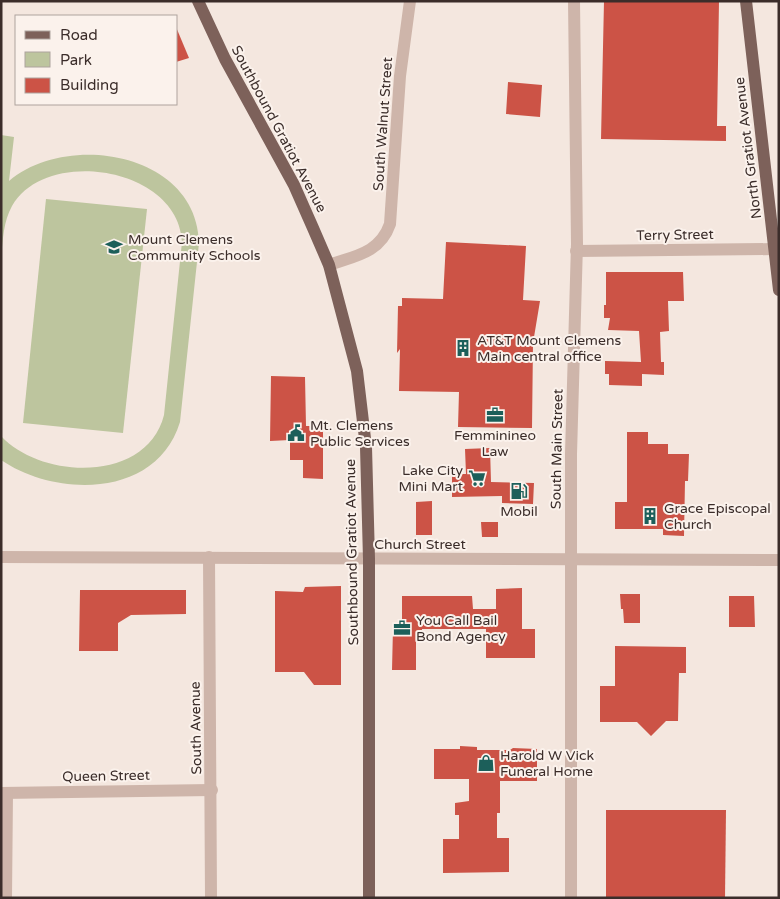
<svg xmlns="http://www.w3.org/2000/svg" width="780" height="899" viewBox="0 0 780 899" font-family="'Varela Round',sans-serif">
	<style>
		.green { fill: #bdc59e }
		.building { fill: #cc5346 }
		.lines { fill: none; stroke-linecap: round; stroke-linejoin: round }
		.minor { stroke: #ceb5aa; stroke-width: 12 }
		.major { stroke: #7d615a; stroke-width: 12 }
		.labels { text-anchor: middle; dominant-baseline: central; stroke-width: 4; stroke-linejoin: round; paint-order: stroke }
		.street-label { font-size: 14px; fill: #3b2d2a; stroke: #fbf2ec }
		.poi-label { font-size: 14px; fill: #3b2d2a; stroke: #fbf2ec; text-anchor: start }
	</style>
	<rect width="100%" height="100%" fill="#f4e7df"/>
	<g class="green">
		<path d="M1,135l13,2 -5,44c59,-50 188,-28 190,62l-19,179c-23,76 -123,76 -179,38v-24c41,44 146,47 163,-21l18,-173c-3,-75 -136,-96 -170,-36 -9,16 -9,35 -11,52z"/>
		<path d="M46,199l101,10 -24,224 -100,-10z"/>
	</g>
	<g class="building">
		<path d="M604,1h115l-2,125h9v15l-125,-2z"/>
		<path d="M176,27l13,31 -13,4z"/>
		<path d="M508,82l34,3 -2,32 -34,-3z"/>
		<path d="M446,242l80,4 -3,54 17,1 -7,42 -1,85 -74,-1 1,-35 -60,-1 1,-42 -3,4 1,-47h4v-8l41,1z"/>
		<path d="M606,272h77l1,29h-16l1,30 -9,1 1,30h3v13l-22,-1v12l-33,-1v-11h-4v-13l36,1 -2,-31 -31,-1 2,-12h-6v-13h2z"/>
		<path d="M271,376l34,1 1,49h17v53l-20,-1v-18h-13v-20l-20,1z"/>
		<path d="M627,432h21v12h20v10h21l-1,27h-3l-1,55 -21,-1v-6h-48v-27h12z"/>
		<path d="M490,448l1,34 43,1 -1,21 -31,-1v-7l-50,1v-23h14l-1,-25z"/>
		<path d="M432,501v34h-16v-33z"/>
		<path d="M481,522h17v15h-16z"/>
		<path d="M341,586v99h-27l-10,-13h-29v-81l28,1 2,-5z"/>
		<path d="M522,588v41h13v29h-49v-29h-64v11h-6v30h-24l1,-42h9v-32h70l1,13h23v-20z"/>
		<path d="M80,590h106v24l-55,1 -13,8v28h-39z"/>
		<path d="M620,594h20v29h-16l-1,-14h-2z"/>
		<path d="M729,596h25l1,31h-26z"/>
		<path d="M615,646l71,1v26h-7l-1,48h-12l-15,15 -14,-14h-37v-36h15z"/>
		<path d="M460,746l17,1v3h33l3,-2 24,1v32h-37v32h-3v25h12v34l-66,1v-34h16v-24h-4v-12l14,-2v-22h-35v-30h26z"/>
		<path d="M606,810h120l-1,88h-119z"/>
	</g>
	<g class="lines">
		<g class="minor">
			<path d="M576,251l199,-2"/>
			<path d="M329,265c26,-9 51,-12 61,-41l10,-148 10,-75"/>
			<path d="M1,557l778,3"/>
			<path d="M209,557l2,341"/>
			<path d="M1,793l211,-3"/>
			<path d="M6,898l1,-105"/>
			<path d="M571,898v-444l6,-210 -3,-243"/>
		</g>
		<g class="major">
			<path d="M198,1l27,58 69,126 19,43 16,37 28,106 9,76 3,112v339"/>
			<path d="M746,1l33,289"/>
		</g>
	</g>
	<defs>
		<g id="school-bare" transform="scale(1.35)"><path d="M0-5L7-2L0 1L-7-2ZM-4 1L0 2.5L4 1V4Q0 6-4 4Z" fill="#1c5f5a" stroke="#fbf2ec" stroke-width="2.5" paint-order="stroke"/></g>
		<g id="building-bare" transform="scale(1.35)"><path d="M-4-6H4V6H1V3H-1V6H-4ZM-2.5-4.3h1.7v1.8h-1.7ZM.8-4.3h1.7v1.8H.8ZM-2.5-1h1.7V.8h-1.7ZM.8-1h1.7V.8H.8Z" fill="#1c5f5a" stroke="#fbf2ec" stroke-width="2.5" paint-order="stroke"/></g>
		<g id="office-bare" transform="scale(1.35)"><path d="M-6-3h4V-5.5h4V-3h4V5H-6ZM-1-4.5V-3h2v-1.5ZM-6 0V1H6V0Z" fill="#1c5f5a" stroke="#fbf2ec" stroke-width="2.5" paint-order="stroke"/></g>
		<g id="civic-bare" transform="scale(1.35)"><path d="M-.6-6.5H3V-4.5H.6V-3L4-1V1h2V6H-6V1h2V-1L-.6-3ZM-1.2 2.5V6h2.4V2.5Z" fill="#1c5f5a" stroke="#fbf2ec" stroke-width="2.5" paint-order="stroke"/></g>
		<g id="supermarket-bare" transform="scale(1.35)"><path d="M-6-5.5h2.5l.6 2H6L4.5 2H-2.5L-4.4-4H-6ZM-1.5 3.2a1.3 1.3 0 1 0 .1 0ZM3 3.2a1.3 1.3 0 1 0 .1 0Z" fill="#1c5f5a" stroke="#fbf2ec" stroke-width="2.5" paint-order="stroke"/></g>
		<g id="fuel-bare" transform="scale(1.35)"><path d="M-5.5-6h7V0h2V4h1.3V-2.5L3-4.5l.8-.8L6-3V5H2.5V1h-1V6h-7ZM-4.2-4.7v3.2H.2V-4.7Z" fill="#1c5f5a" stroke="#fbf2ec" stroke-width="2.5" paint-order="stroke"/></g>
		<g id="shop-bare" transform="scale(1.35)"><path d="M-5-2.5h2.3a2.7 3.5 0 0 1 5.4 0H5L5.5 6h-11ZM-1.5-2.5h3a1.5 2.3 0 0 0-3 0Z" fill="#1c5f5a" stroke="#fbf2ec" stroke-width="2.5" paint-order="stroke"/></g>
	</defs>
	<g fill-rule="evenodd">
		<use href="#school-bare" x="114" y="247"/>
		<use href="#building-bare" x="463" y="348"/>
		<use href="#office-bare" x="495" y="415"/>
		<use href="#civic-bare" x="296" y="433"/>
		<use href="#supermarket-bare" x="477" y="478"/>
		<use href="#fuel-bare" x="519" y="491"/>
		<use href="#building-bare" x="650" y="516"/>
		<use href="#office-bare" x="402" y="628"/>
		<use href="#shop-bare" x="486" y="763"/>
	</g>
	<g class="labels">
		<g class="street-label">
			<text transform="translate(383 124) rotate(-86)">South Walnut Street</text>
			<text transform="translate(279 129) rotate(62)">Southbound Gratiot Avenue</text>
			<text transform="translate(748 148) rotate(-97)">North Gratiot Avenue</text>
			<text transform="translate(675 235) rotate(-1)">Terry Street</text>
			<text transform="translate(557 449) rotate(-89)">South Main Street</text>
			<text x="420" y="544">Church Street</text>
			<text transform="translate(352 552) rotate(-91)">Southbound Gratiot Avenue</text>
			<text transform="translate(196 728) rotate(-91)">South Avenue</text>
			<text transform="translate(106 776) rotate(-1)">Queen Street</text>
		</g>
		<g class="poi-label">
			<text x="128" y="239">Mount Clemens<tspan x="128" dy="16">Community Schools</tspan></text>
			<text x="477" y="340">AT&amp;T Mount Clemens<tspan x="477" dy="16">Main central office</tspan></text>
			<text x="310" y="425">Mt. Clemens<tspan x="310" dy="16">Public Services</tspan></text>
			<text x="495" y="435" text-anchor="middle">Femminineo<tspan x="495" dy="16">Law</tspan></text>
			<text x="463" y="470" text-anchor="end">Lake City<tspan x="463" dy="16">Mini Mart</tspan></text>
			<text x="664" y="508">Grace Episcopal<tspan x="664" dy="16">Church</tspan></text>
			<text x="519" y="511" text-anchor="middle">Mobil</text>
			<text x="416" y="620">You Call Bail<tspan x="416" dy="16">Bond Agency</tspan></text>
			<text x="500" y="755">Harold W Vick<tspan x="500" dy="16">Funeral Home</tspan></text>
		</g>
	</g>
	<rect width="780" height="899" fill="none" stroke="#3b2d2a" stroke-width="5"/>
	<rect x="15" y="15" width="162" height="90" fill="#fbf2ec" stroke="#aea39e"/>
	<rect x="25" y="31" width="25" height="8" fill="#7d615a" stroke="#aea39e"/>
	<text x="60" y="40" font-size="15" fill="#3b2d2a">Road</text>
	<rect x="25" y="52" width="25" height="15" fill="#bdc59e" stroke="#aea39e"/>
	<text x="60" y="65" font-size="15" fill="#3b2d2a">Park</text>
	<rect x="25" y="78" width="25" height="15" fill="#cc5346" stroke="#aea39e"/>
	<text x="60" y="90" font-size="15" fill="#3b2d2a">Building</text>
</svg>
